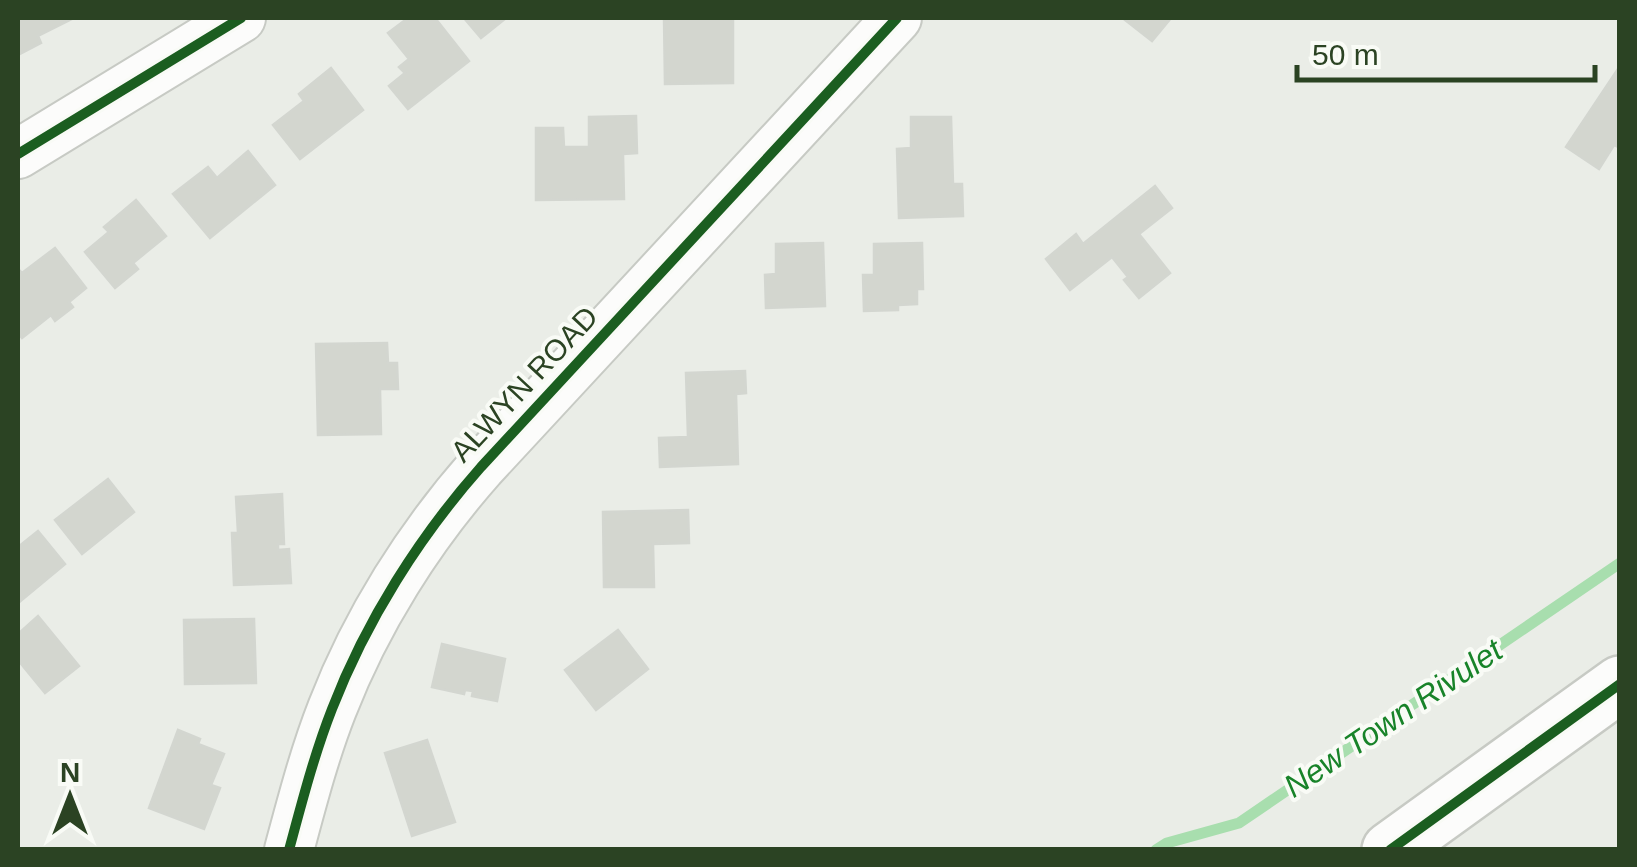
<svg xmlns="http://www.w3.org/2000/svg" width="1637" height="867" viewBox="0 0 1637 867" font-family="Arial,sans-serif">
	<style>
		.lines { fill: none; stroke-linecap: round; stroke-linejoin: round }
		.stream { stroke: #a8deae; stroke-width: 11 }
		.building { fill: #d3d6cf; stroke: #d3d6d0; stroke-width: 2.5 }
		.minor-casing { stroke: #c7cac4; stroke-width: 52 }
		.tertiary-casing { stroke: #c7cac4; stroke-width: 60 }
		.minor { stroke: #fcfcfb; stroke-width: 48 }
		.tertiary { stroke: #fcfcfb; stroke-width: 55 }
		.cycleway-casing { stroke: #f9fbf6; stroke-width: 16 }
		.cycleway { stroke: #1b5e20; stroke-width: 10 }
		.labels { text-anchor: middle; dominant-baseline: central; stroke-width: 8; stroke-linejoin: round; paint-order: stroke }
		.street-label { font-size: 30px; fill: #2b4323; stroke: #f9fbf6 }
		.water-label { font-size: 32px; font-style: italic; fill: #188329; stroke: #f9fbf6 }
	</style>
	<rect width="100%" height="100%" fill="#eaede7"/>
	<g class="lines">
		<path class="stream" d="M1156,850l11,-7 72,-20 381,-260"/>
	</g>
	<g class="building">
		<path d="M18,18h56l-36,18 3,7 -23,12z"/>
		<path d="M408,18h27l34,43 -61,48 -19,-23 16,-13 -6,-6 10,-8 -21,-26z"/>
		<path d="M464,18h42l-25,20z"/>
		<path d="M664,18h69v65l-68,1z"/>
		<path d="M1127,18h44l-19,23 -27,-21z"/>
		<path d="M1620,66v82l-6,-3 -15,24 -33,-22z"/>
		<path d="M331,68l32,42 -63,49 -27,-34 31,-24 -5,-7z"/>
		<path d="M636,116l1,37 -14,1 1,45 -88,1v-72h27l1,19h25v-30z"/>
		<path d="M911,117h40l2,67h9l1,32 -64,2 -2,-69 14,-1z"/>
		<path d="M248,151l27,34 -65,53 -37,-44 35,-27 9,11z"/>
		<path d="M1155,186l17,22 -33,26 31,39 -31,25 -15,-18 4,-3 -16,-20 -42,33 -24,-31 30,-25 7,10z"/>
		<path d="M136,200l30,36 -33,27 5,6 -23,19 -30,-36 24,-20 -5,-5z"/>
		<path d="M823,243l2,63 -59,2 -1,-33 11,-1v-30z"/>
		<path d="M922,243l1,46h-6v15l-19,1v5l-34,1 -1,-36h11v-31z"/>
		<path d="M55,248l31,40 -17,14 4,5 -18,14 -4,-6 -29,23 -4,-5v-64l4,4z"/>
		<path d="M387,343l1,20h9l1,26h-18l1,45 -63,1 -2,-91z"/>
		<path d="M745,371l1,22 -10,1 2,70 -78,3 -1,-29 29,-1 -2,-64z"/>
		<path d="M108,479l26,33 -52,42 -27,-34z"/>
		<path d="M282,494l2,50h-6v6l11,-1 2,34 -57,2 -2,-52h6l-2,-36z"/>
		<path d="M688,510l1,33 -36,1 1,43h-50l-1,-75z"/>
		<path d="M38,531l27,33 -47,39v-56z"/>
		<path d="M38,616l41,50 -34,27 -27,-33v-26z"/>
		<path d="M254,619l2,64 -71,1 -1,-64z"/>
		<path d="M618,630l30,39 -52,41 -31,-40z"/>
		<path d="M442,644l63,15 -8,42 -25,-5 1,-5 -8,-1 -1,4 -32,-7z"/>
		<path d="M178,730l22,9 -2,5 26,10 -13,31 9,3 -16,41 -55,-21z"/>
		<path d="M427,740l28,82 -43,14 -27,-83z"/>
	</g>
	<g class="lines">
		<g class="minor-casing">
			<g id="minor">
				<path d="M18,154l223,-136"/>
				<path d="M289,850c13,-48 25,-95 43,-141 34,-88 87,-172 149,-242l416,-449"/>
			</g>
		</g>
		<g class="tertiary-casing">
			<path id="tertiary" d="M1390,850l230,-166"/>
		</g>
		<use href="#minor" class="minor"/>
		<use href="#tertiary" class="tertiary"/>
		<g class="cycleway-casing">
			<g id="cycleway">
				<path d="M18,154l223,-136"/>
				<path d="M289,850c13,-48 25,-95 43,-141 34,-88 87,-172 149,-242l416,-449"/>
				<path d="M1390,850l230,-166"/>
			</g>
		</g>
		<use href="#cycleway" class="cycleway"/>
	</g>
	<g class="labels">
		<g class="street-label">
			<text transform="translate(524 384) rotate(-47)">ALWYN ROAD</text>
		</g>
		<g class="water-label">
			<text transform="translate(1393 718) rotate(-34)">New Town Rivulet</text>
		</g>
	</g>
	<rect width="1637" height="867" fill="none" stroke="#2b4323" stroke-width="40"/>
	<g transform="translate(70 797)" stroke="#f9fbf6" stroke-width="8" paint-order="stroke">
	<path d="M0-8L18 38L0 25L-18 38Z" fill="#2b4323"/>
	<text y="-15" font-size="28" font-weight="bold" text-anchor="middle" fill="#2b4323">N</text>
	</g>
	<path d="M1297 65v15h298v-15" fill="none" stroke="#2b4323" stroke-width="5"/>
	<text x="1312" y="65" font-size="30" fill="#2b4323" stroke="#f9fbf6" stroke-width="8" paint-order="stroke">50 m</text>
</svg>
